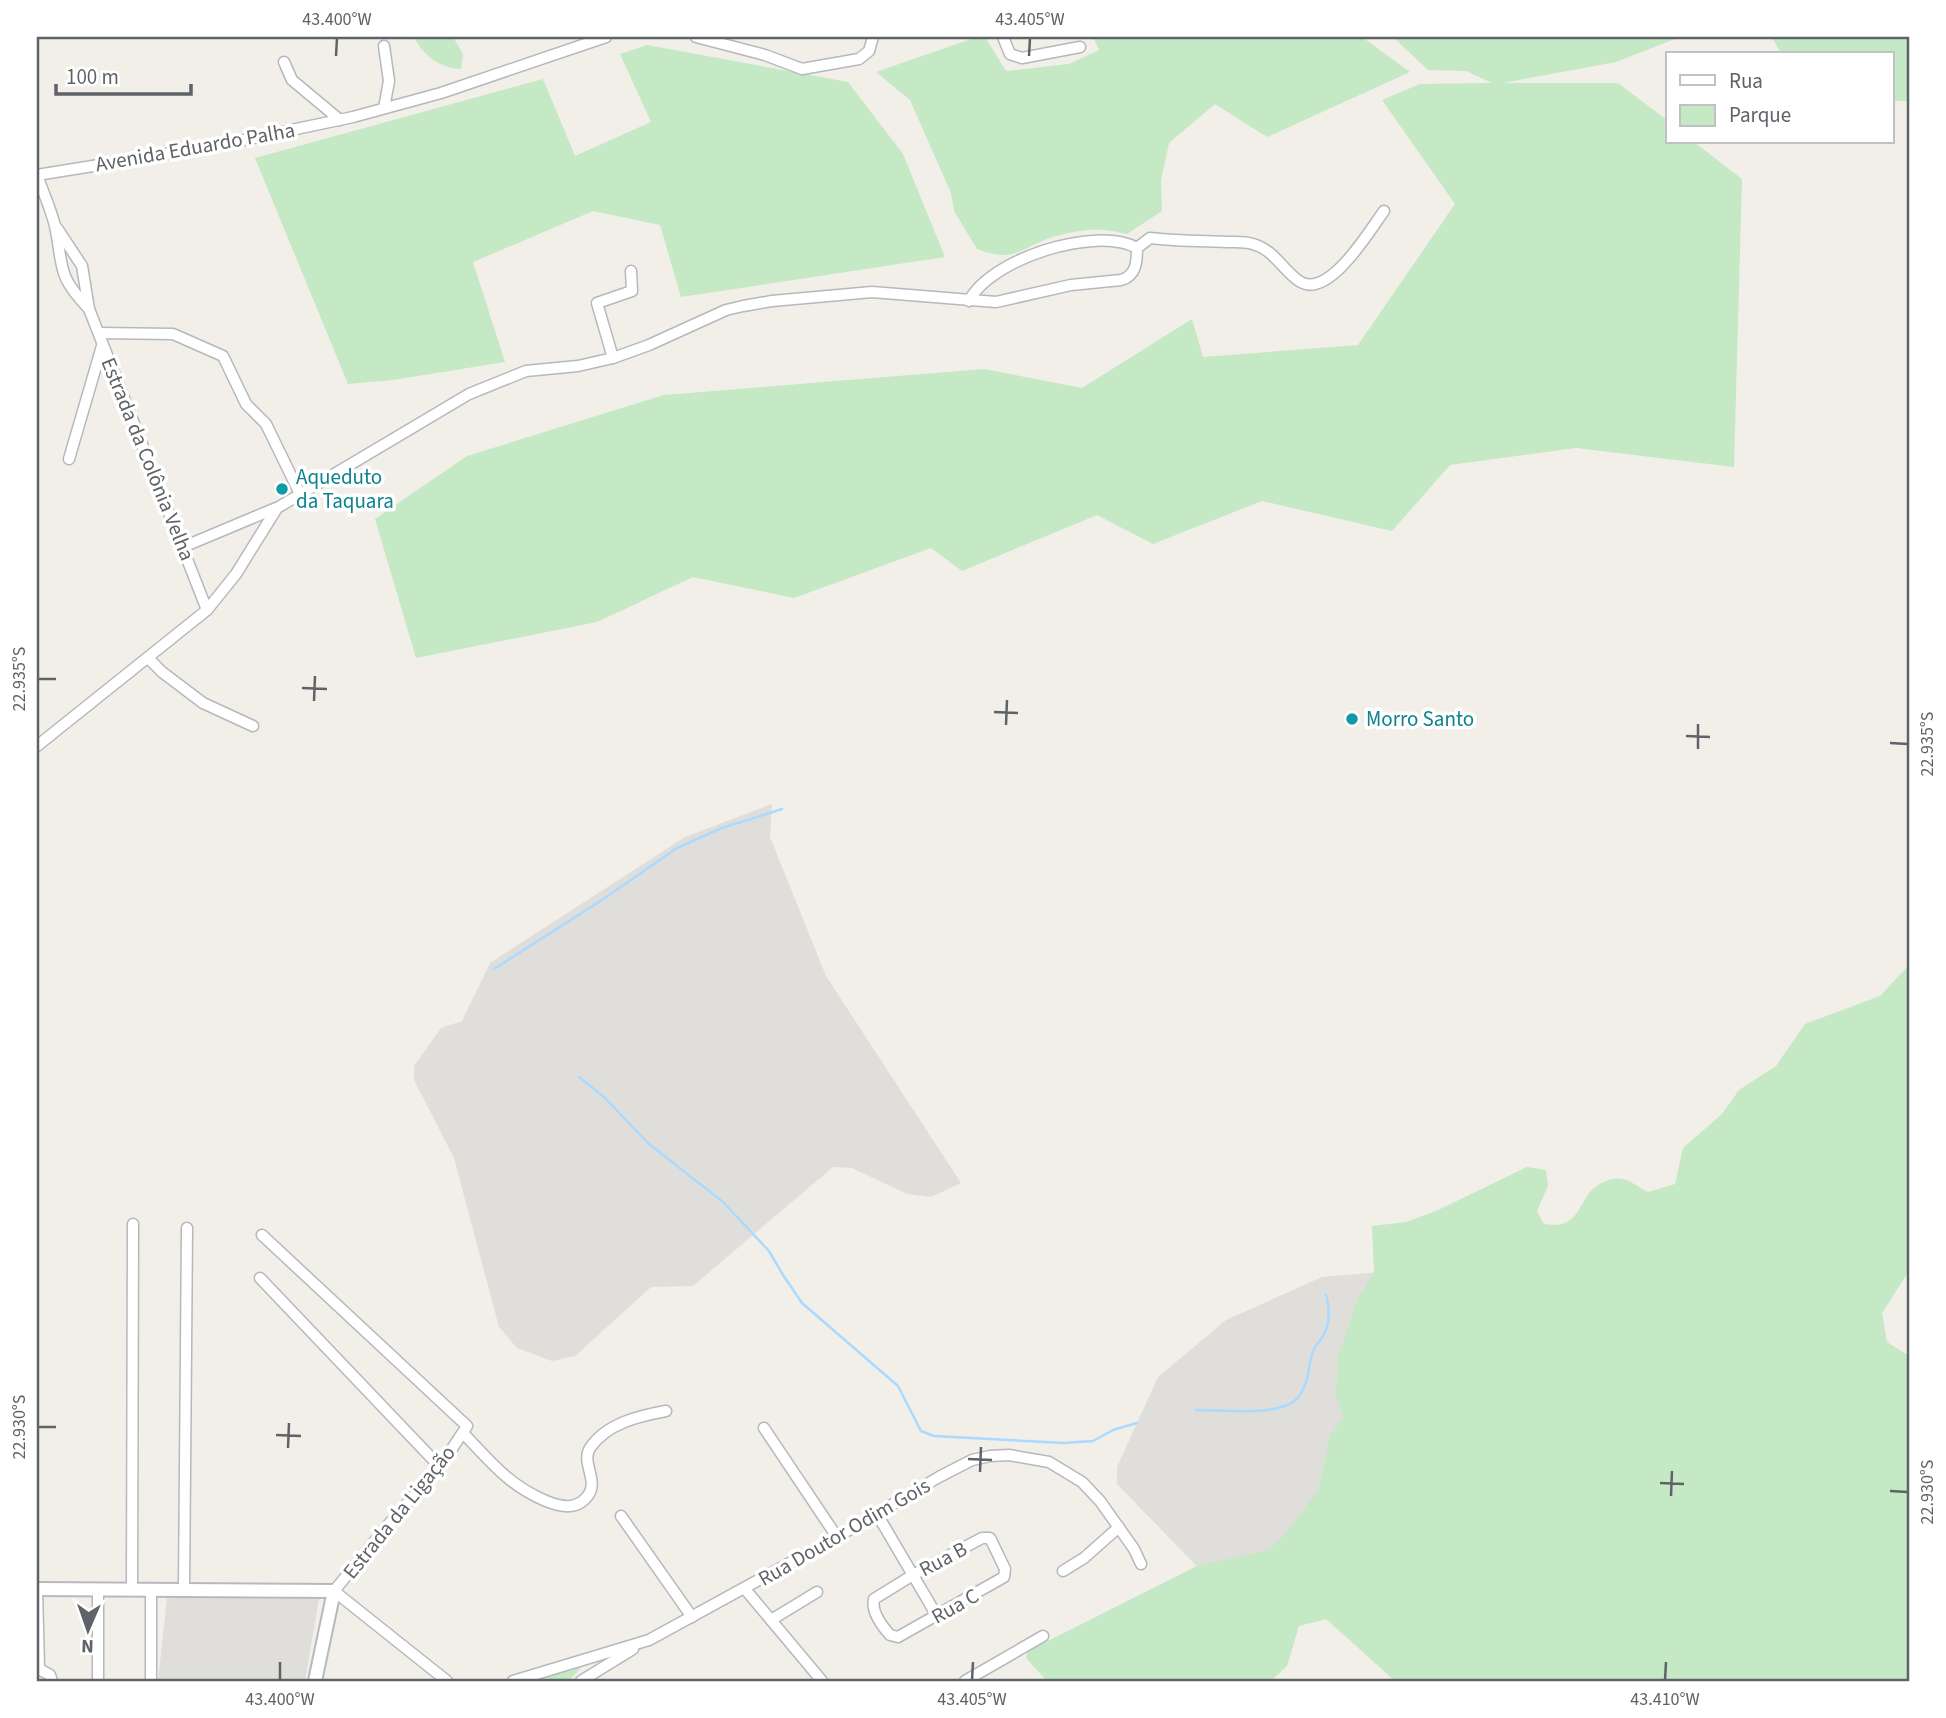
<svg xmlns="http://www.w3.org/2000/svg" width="1946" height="1718" viewBox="0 0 1946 1718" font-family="'Source Sans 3',sans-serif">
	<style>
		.industrial { fill: #e0deda }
		.green { fill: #c5e8c5 }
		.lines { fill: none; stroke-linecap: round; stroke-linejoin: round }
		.stream { stroke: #aadaff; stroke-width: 2.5 }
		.street-casing { stroke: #b5b8bc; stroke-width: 13 }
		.secondary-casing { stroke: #b6babf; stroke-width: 16 }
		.street { stroke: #fff; stroke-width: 10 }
		.secondary { stroke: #fff; stroke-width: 12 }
		.ticks { fill: none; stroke: #5f6368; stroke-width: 2.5 }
		.culture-dot { fill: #0f9aa8; stroke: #fff; stroke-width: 2.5 }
		.labels { text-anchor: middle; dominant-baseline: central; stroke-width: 7; stroke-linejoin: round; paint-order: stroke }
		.street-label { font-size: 21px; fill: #5f6368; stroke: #fff }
		.culture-label { font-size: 21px; fill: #0d838f; stroke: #fff; text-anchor: start }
		.neatline { fill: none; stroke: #5f6368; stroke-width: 2.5 }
		.ticks-label { font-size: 18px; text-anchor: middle; fill: #5f6368 }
	</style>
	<rect width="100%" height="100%" fill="#f1efe8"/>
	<g class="industrial">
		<path d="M772,804l-2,33 56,139 135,207 -30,14 -24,-3 -55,-26 -19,-1 -140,119 -42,1 -76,69 -23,5 -35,-13 -18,-21 -45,-169 -40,-78v-14l27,-38 21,-7 28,-58 195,-126z"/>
		<path d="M1383,1272l52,61 -134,211 -85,42 -99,-102v-17l41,-90 68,-57 96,-43z"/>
		<path d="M167,1598h152l-14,83h-147z"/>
	</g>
	<g class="green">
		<path d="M413,37h40l10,17 -2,15c-23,-1 -36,-14 -48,-32z"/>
		<path d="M977,37h8l21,34 63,-7 30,-14 -6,-13h269l48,35 -143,65 -52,-33 -46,39 -8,37 1,31 -35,23c-26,-7 -46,-5 -71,2 -35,10 -38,28 -79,13l-23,-38 -3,-18 -41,-93 -34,-28z"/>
		<path d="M1393,37h287l-64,25 -113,21h115l50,38v21h26l48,37 -8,288 -158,-19 -126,17 -58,66 -130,-30 -109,43 -56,-29 -135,56 -31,-23 -137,50 -101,-21 -96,45 -181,36 -41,-139 92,-63 197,-61 320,-26 98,19 110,-69 11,38 155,-12 97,-141 -73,-104 38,-16 72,-1 -26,-12 -38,-1z"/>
		<path d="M1772,37h137v64h-17v-47h-111z"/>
		<path d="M647,45l201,37 55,72 42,103 -264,40 -21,-72 -67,-14 -120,51 32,100 -112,18 -45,4 -93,-226 288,-79 32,77 76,-34 -31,-68z"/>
		<path d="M1909,965v306l-27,42 5,29 22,14v325h-514l-69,-62 -27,7 -12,40 -16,15h-224l-21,-23 2,-7 169,-85 72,-16 17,-17 33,-44 11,-53 14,-20 -8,-20 2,-40 20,-58 16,-26 -2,-46 34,-4 30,-11 91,-44 19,3 2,16 -11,25 7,13c26,4 30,-6 42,-26 6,-12 24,-22 37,-19 8,2 17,9 25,13l27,-8 8,-36 39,-34 17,-24 37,-24 29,-42 75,-28z"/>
		<path d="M584,1664l-15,17h-38z"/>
	</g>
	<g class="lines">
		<g class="stream">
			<path d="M494,969l108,-69 75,-52 45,-20 60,-19"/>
			<path d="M579,1077l26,21 44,46 74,58 46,49 14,24 19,28 96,83 23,45 13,5 130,7 29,-2 20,-11 24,-7"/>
			<path d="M1196,1410c24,-1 89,9 104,-15 11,-17 7,-30 14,-46 2,-5 7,-9 9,-13 8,-13 6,-28 3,-42"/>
		</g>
		<g class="street-casing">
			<g id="street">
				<path d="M696,37l69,18 37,14 57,-10 10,-8 4,-14"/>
				<path d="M1003,37l7,17 12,4 58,-11"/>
				<path d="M384,46l5,35 -5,27"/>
				<path d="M284,62l8,18 48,40"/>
				<path d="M57,228l25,38 7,43 118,301"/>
				<path d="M969,301c21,-42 127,-76 168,-53"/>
				<path d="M89,309c-33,-35 -25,-40 -34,-83 -4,-17 -12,-34 -18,-51l179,-29 137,-29 88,-24 165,-56"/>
				<path d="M99,333l74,1 50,22 23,48 20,20 35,72"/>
				<path d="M613,358l-16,-55 35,-12 -1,-20"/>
				<path d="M69,459l33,-113"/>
				<path d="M183,547l93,-39"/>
				<path d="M148,658l14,14 41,31 50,23"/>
				<path d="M37,746l170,-136 29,-36 41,-66 192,-114 57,-23 52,-5 35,-8 36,-13 77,-35 17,-4 29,-5 100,-9 124,10 75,-17 50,-5c15,-4 16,-18 16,-32l13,-10c25,3 51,3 76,4 9,0 18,-1 27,2 21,6 30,26 46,37 29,20 71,-51 85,-70"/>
				<path d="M262,1235l205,191 -27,41 -47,52 -59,72 113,90"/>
				<path d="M260,1278l180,189"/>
				<path d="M764,1428l73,109"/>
				<path d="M463,1433c27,28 45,52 83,68 15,6 32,10 43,-7 9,-14 -8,-32 1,-46 17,-25 49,-32 76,-37"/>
				<path d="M877,1514l60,102"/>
				<path d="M621,1516l71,101"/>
				<path d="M982,1538h8l2,4 13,27 -1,8 -106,60 -8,-2c-8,-9 -19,-24 -16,-36l39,-24z"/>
				<path d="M1063,1571l21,-13 35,-31"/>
				<path d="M37,1589l2,80 11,6 2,6"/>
				<path d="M132,1589l1,-365"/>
				<path d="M184,1589l3,-361"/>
				<path d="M745,1589l77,92"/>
				<path d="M771,1620l46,-28"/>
				<path d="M98,1681v-92"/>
				<path d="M151,1681v-92"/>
				<path d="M513,1681l136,-41 188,-103 102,-60 33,-17 18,-4 19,-1 40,7 33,20 18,19 34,48 7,15"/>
				<path d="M581,1681l52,-32"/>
				<path d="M965,1681l78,-45"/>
			</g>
		</g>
		<g class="secondary-casing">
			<path id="secondary" d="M37,1589l297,2 -19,90"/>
		</g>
		<use href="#street" class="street"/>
		<use href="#secondary" class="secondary"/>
	</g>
	<path class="ticks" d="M336,56l1,-18M1029,56l1,-18M38,679h18M302,688l25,1M314,701l1,-25M994,712l24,1M1006,725l1,-25M1686,736l24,1M1890,743l18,1M1698,749v-25M38,1427h18M276,1435l25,1M288,1448l1,-25M968,1459l24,1M980,1472l1,-25M1660,1483l24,1M1890,1491l18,1M1671,1496l1,-25M280,1680v-18M972,1680l1,-18M1665,1680l1,-18"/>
	<g class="culture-dot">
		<circle cx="282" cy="489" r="7"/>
		<circle cx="1352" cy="719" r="7"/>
	</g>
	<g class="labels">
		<g class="street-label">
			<text transform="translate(195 147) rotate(-10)">Avenida Eduardo Palha</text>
			<text transform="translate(148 459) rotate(68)">Estrada da Colônia Velha</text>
			<text transform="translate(399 1512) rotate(-51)">Estrada da Ligação</text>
			<text transform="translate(844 1532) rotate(-30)">Rua Doutor Odim Gois</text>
			<text transform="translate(943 1559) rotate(-28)">Rua B</text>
			<text transform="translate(955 1606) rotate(-29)">Rua C</text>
		</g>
		<g class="culture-label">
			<text x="296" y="477">Aqueduto<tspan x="296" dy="24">da Taquara</tspan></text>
			<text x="1366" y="719">Morro Santo</text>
		</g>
	</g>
	<rect width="1946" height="1718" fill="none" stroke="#ffffff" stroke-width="77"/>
	<rect x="1666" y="52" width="228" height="91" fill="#ffffff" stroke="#bfc1c3" stroke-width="2"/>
	<rect x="1680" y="75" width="35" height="10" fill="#ffffff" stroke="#bfc1c3" stroke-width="2"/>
	<text x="1729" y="88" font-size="21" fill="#5f6368">Rua</text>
	<rect x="1680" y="105" width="35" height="21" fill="#c5e8c5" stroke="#bfc1c3" stroke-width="2"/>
	<text x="1729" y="122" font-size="21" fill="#5f6368">Parque</text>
	<g transform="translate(88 1630) rotate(182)" stroke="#ffffff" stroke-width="5" paint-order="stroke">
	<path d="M0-5L12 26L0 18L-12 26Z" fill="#5f6368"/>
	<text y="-10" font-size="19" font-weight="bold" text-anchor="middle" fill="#5f6368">N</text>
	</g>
	<path d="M56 84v10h135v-10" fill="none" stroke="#5f6368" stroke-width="3.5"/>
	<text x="66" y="84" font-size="21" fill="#5f6368" stroke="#ffffff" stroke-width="5" paint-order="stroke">100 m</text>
	<rect x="38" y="38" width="1870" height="1642" class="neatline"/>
	<g class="ticks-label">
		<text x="337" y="25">43.400°W</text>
		<text x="1030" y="25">43.405°W</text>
		<text transform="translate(19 679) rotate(-90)" y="6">22.935°S</text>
		<text transform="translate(1927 744) rotate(-90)" y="6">22.935°S</text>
		<text transform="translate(19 1427) rotate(-90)" y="6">22.930°S</text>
		<text transform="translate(1927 1492) rotate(-90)" y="6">22.930°S</text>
		<text x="280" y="1705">43.400°W</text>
		<text x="972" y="1705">43.405°W</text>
		<text x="1665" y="1705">43.410°W</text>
	</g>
</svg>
